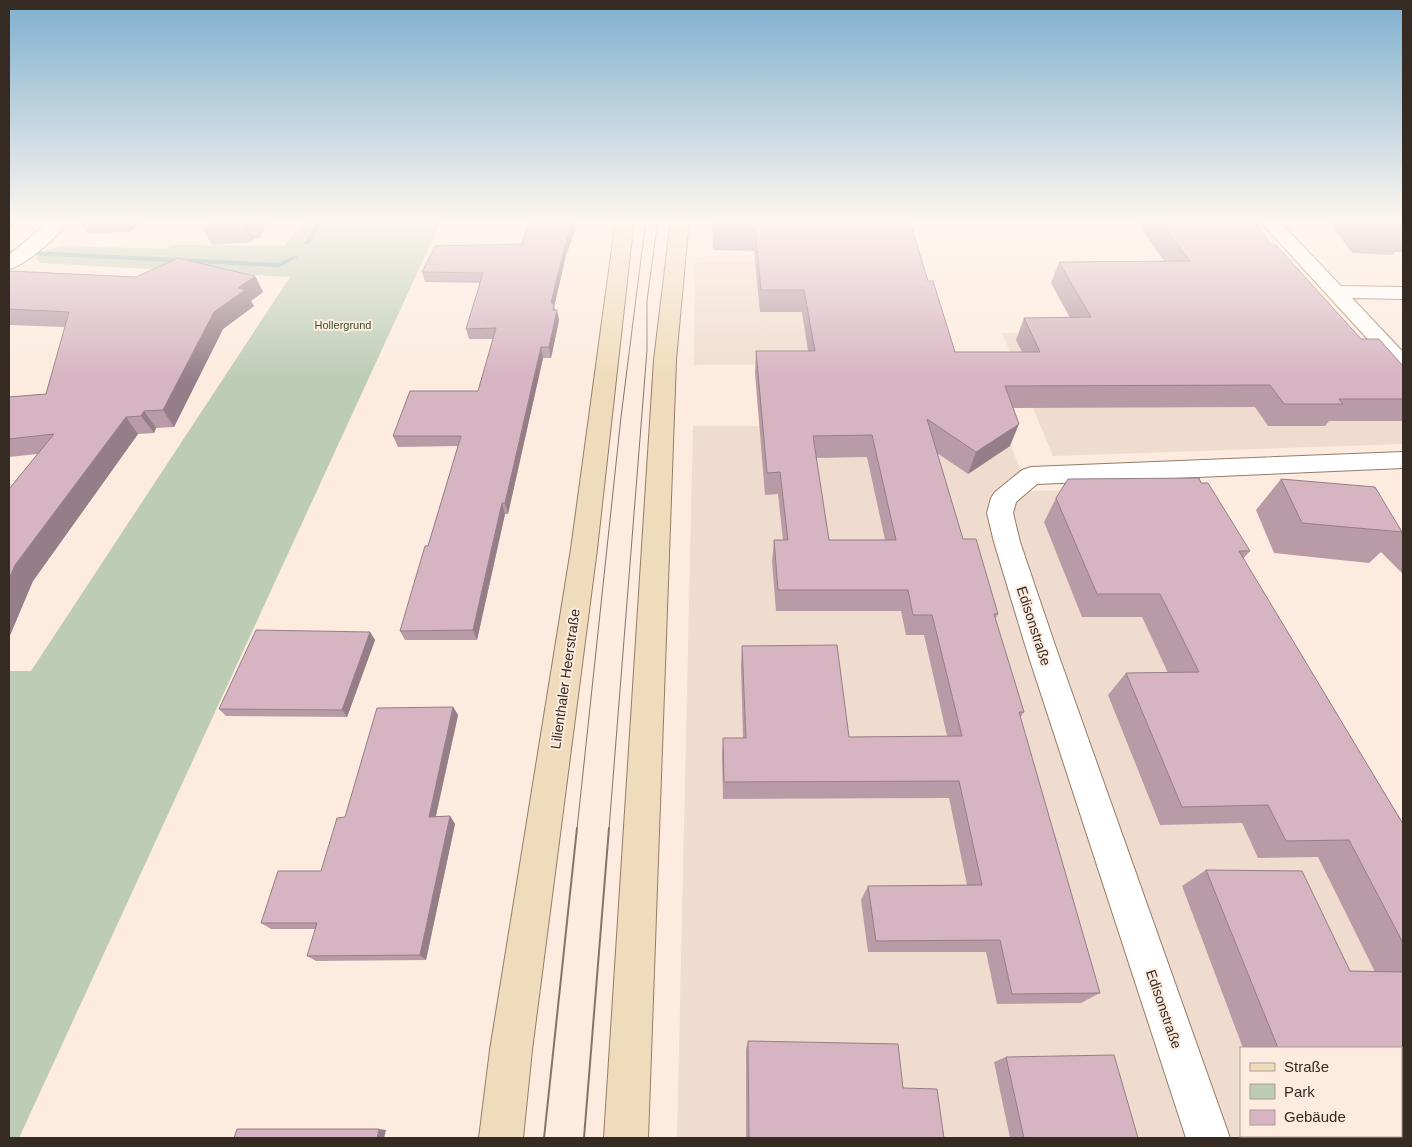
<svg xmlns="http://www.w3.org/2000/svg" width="1412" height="1147" viewBox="0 0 1412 1147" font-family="Helvetica,sans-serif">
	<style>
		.commercial { fill: #f0dcce; fill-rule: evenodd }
		.green { fill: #bcccb5 }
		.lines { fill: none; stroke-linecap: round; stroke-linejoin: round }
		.stream { fill: #7fa7a7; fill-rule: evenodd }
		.street-casing { stroke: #967c68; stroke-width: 2 }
		.secondary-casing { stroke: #967c68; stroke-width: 2 }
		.street { fill: #fff; fill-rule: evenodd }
		.secondary { fill: #f0dcbc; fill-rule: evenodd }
		.tram-far1 { stroke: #83756b; stroke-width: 1 }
		.tram { stroke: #83756b; stroke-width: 2 }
		.wall { fill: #b89ba7; fill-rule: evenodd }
		.shaded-wall { fill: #967e88 }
		.building { fill: #d6b4c2; stroke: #967e88; fill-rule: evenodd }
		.labels { text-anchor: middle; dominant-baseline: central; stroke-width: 4; stroke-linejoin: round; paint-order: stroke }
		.far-park-label { font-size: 11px; fill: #38552c; stroke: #fcebde }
		.street-label { font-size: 14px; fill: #362b23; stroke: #fcebde }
	</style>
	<rect width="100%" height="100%" fill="#fcebde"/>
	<g class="commercial">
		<path d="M825,260l22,104 -153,1 1,-103z"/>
		<path d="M1002,333l262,1 139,69v41l-350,12z"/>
		<path d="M997,411l32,80 167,-3 207,341v309h-726l16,-712h218zM1241,1048h160v88h-160z"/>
	</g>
	<path class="green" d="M305,219h137l-423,919h-10v-467h22l259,-394 -250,-14 -4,-5 10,-8 17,-4 102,3 6,-4 114,1z"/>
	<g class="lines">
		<g class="stream">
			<path d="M320,219h6l-17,25h-4l-1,-1z"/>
			<path d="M9,250l269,13 16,-7 5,1 -20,10 -270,-13z"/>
		</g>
		<g class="street-casing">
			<g id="street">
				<path d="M52,219h19c-10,15 -46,47 -62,50v-14z"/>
				<path d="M1258,219h19l64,67 62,1v12l-51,-1 51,54v18l-8,-1z"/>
				<path d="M1403,452v16l-366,16 -21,18 -3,11 7,29 36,106 174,490h-44l-160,-490 -32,-106 -7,-29 4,-15 4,-6 27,-22 9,-3z"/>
			</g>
		</g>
		<g class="secondary-casing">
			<g id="secondary">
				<path d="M616,219h18l-37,330 -65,501 -9,88h-44l11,-88 81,-501z"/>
				<path d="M671,219h18l-13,141 -28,778h-44l50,-778z"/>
			</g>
		</g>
		<use href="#street" class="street"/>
		<use href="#secondary" class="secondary"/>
		<g class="tram-far1">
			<path d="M577,829l44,-412 25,-198"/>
			<path d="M609,829l38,-479v-49l11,-82"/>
		</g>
		<g class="tram">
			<path d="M544,1138l33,-310"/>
			<path d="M584,1138l25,-310"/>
		</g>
	</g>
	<g class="wall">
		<path d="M78,219h64l-12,13 -43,1z"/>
		<path d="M209,219h59l-8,19 -7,1 -1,3 -40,3 -9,-16z"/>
		<path d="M529,219h47l-1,12 -9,24 -12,52 5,13 -8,38h-8l-35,156h-3l-28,126h-72l-5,-9 28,-85 30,-100 -60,1 -5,-11 85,-45 15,-52h-24l-3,-10 14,-46 -55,-1 -3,-10 100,-28z"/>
		<path d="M712,219h197l19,62 27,71h67l-6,-12 8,-22h46l-19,-35 8,-21 105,-1 -29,-42h119l17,26 90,94 42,27v55h-74l-4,5h-57l-13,-19 -242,1 -3,38 -42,28 -31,-21 26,86 35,75 -3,6 29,92 -4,6 80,275 -19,10 -84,1 -11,-52h-118l-7,-52 7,-14 99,-1 -18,-87 -226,1 -1,-43 1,-18h20l-2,-72 1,-20 107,91 98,-1 -23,-101h-18l-5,-24h-125l-4,-49 2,-22h9l-5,-46 -13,1 -10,-122 1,-22h52l-6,-39h-42l-6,-61 -41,-1zM867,457l18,83h-56l-13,-82z"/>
		<path d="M1327,219h76v33h-8l-3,3 -40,-2z"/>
		<path d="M9,271l127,6 119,-1 8,16 -12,9 3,5 -31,23 -49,98 -18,1 -2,5 -16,1 -105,147 4,-127 -28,3v-60l37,-3 19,-67 -56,-2z"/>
		<path d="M1281,479l120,52 2,-1v44l-22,-22 -12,11 -95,-10 -18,-43z"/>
		<path d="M1201,483l49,68 -7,8 160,265v314h-126l-1,-2h125v-88h-158l-61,-162 24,-16 144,101 25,1 -57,-115 -60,1 -16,-35 -82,2 -52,-130 18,-22h42l-26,-56h-60l-38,-95 12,-24z"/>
		<path d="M370,632l5,8 -28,77 -121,-1 -7,-7z"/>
		<path d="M453,707l5,8 -22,101h14l5,8 -29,136 -110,1 -9,-5 9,-27h-45l-10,-6 60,-52 24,-54z"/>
		<path d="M748,1041l155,47 41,50h-198v-88z"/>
		<path d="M1006,1057l132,81h-128l-16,-76z"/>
	</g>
	<g class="shaded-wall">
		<path d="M9,219h12l-12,11z"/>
		<path d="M122,219h20l-12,13z"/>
		<path d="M254,219h14l-8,19 -8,-15z"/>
		<path d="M574,219h2l-1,12 -9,24 -12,52 2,7 -2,6 -3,-17 14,-58z"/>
		<path d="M245,223l8,16 -1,3 -8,-16z"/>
		<path d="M255,276l8,16 -12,9 3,5 -31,23 -49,98 -11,-17 51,-98 24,-24z"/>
		<path d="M557,310l2,10 -8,38 -2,-11z"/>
		<path d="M541,347l2,11 -35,156 -3,-11z"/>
		<path d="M144,411l12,17 -2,5 -13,-17z"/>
		<path d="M126,417l12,17 -105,147 -24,57v-59l6,-14z"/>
		<path d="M1019,424l-9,22 -42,28 8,-22z"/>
		<path d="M502,503l3,11 -28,126 -4,-10z"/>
		<path d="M370,632l5,8 -28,77 -5,-7z"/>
		<path d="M453,707l5,8 -24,109 -5,-7z"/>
		<path d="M450,816l5,8 -29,136 -6,-5z"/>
		<path d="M379,1129l7,1 -2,8h-7z"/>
	</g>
	<g class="building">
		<path d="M209,219h45l-2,4h-7l-1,3 -41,3z"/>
		<path d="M529,219h45l-9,26 -14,58h3l-1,7h4l-8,37h-8l-36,156h-3l-29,127 -73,1 25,-85h3l33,-110h-68l17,-45h68l18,-63 -30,1 17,-56 -61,-1 13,-26 87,-2z"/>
		<path d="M713,219h196l19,62h5l22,71h85l-16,-34 67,-1 -32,-55 131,-1 -31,-42h95l17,26h5l85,94h18l24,27v33h-64l4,5h-59l-14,-19 -265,1 14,38 -43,28 -49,-33 36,120h13l22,75h-4l30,98h-5l81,281 -88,1 -12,-54 -124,1 -8,-55 114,-1 -23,-104 -235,1 -1,-44h23l-4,-92 95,-1 12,92 113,-1 -30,-121h-19l-5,-25h-130l-4,-50h14l-8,-68 -13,1 -11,-122h59l-11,-61h-43l-6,-61h-42zM872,435l24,105h-67l-16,-104z"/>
		<path d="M178,258l77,18 -17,12 7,2 -31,22 -51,98 -19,1 -3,5 -15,1 -111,148 -6,14v-90l45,-55 -45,5v-42l37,-3 23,-82 -60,-3v-38l127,6z"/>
		<path d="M1199,478l2,5h7l42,68h-11l164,273v119l-54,-103 -63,1 -18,-36 -86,2 -56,-134 73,-1 -39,-78h-63l-41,-96 12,-19z"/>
		<path d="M1281,479l94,8 27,45 -100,-9z"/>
		<path d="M256,630l114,2 -28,78 -123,-1z"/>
		<path d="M453,707l-24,110 21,-1 -30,139 -113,1 10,-33h-56l17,-52h43l16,-53 8,-1 32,-109z"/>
		<path d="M1206,870l96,1 48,100 53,1v166h-89l-1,-2h88v-88h-123z"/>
		<path d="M748,1041l150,3 5,44 34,1 7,49h-195z"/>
		<path d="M1114,1055l24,83h-114l-18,-81z"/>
		<path d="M237,1129h142l-2,9h-143z"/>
	</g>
	<linearGradient id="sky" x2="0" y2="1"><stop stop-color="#7eafce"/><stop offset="0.58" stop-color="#fef6f0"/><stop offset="1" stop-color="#fef6f0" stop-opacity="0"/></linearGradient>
	<rect width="1412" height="380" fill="url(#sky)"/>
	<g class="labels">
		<g class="far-park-label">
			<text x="343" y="325">Hollergrund</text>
		</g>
		<g class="street-label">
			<text transform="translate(1034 626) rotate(72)">Edisonstraße</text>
			<text transform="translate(565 679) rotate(-82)">Lilienthaler Heerstraße</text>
			<text transform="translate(1164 1009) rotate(71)">Edisonstraße</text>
		</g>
	</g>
	<rect width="1412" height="1147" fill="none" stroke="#362b23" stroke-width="20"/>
	<rect x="1240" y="1047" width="162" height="90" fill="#fcebde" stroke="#ad9e93"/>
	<rect x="1250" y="1063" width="25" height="8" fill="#f0dcbc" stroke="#ad9e93"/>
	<text x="1284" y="1072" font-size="15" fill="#362b23">Straße</text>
	<rect x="1250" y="1084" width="25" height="15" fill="#bcccb5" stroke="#ad9e93"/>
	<text x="1284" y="1097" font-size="15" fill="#362b23">Park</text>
	<rect x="1250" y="1110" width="25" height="15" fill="#d6b4c2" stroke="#ad9e93"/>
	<text x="1284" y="1122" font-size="15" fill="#362b23">Gebäude</text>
</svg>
